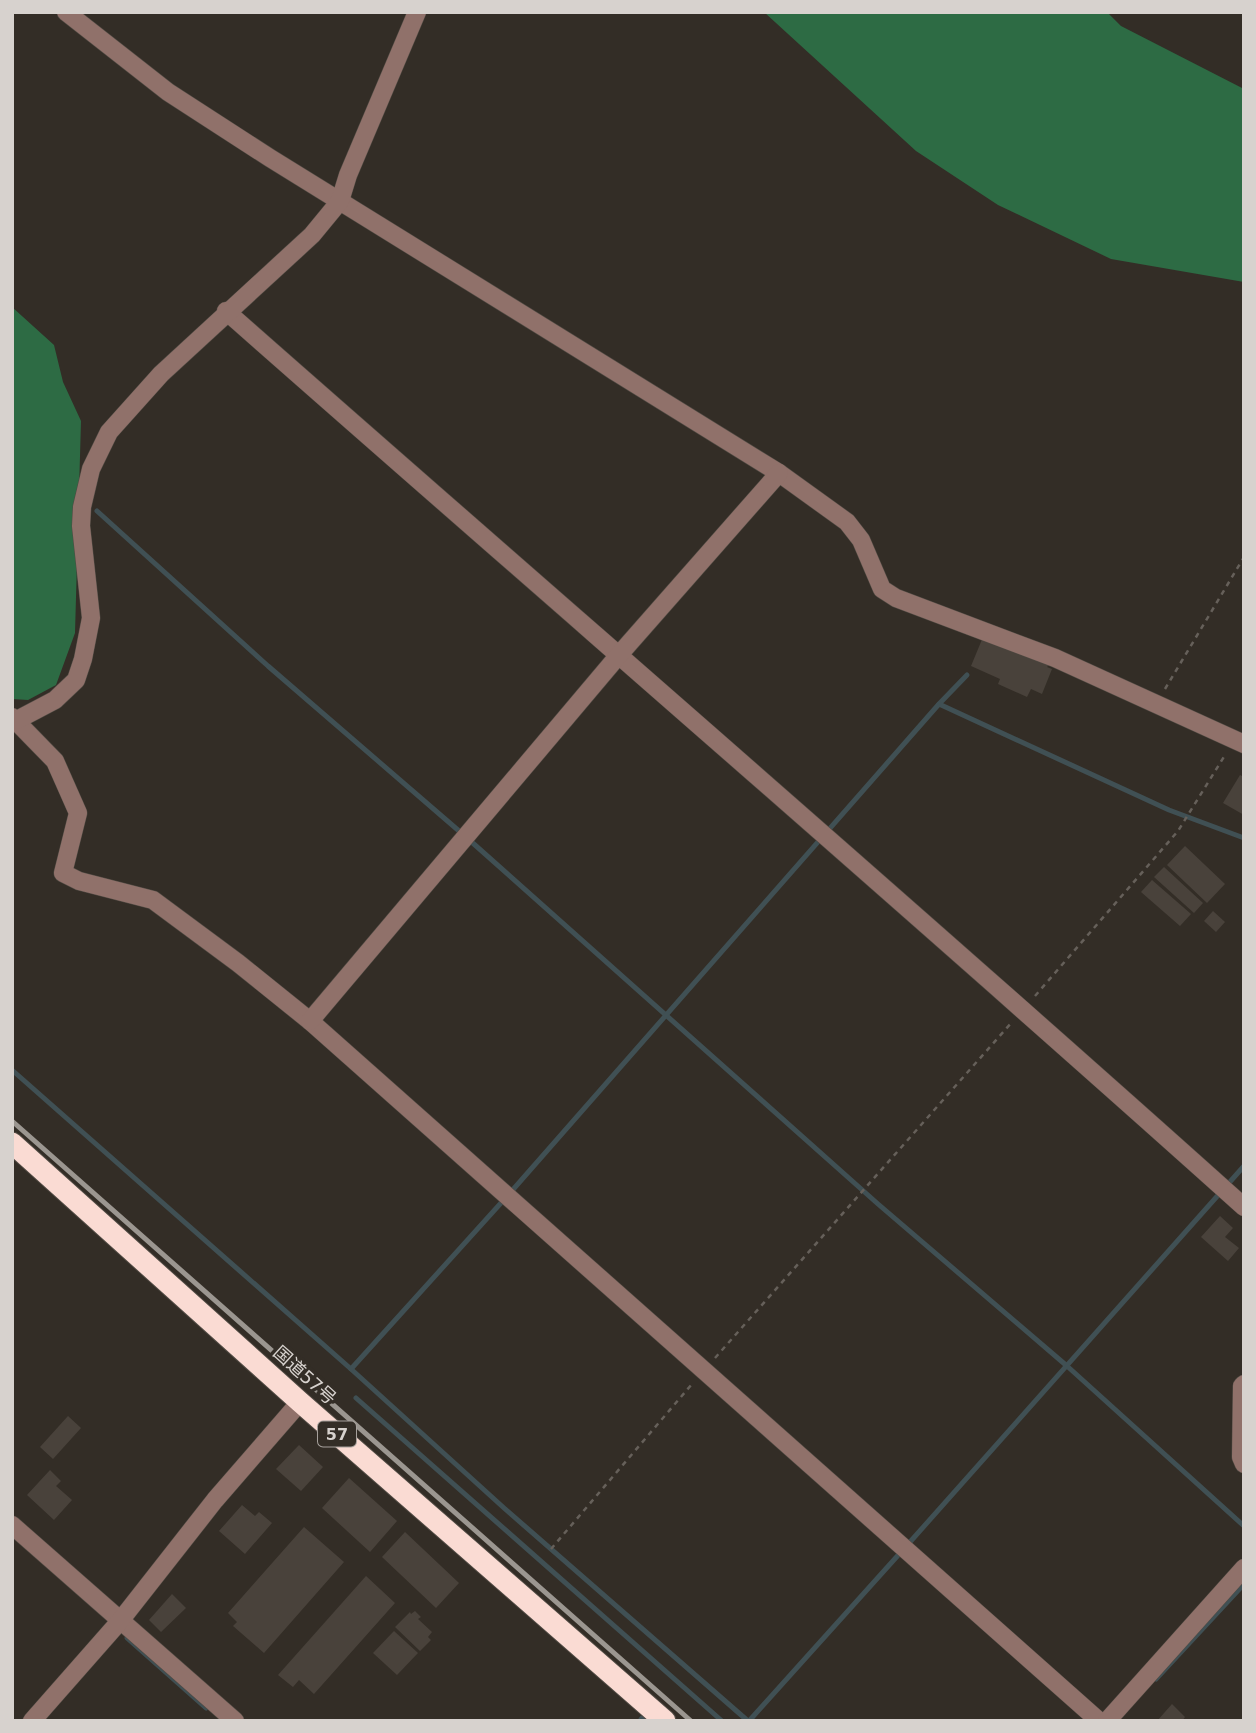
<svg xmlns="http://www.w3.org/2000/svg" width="1256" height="1733" viewBox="0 0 1256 1733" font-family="'DejaVu Sans','Noto Sans JP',sans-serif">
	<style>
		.forest { fill: #2d6b44 }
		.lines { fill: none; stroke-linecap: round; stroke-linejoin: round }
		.stream { stroke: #405054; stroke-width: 5 }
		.building { fill: #49423b }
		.minor-casing { stroke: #514b44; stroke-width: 19 }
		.highway-casing { stroke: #514b44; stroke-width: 23 }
		.path { stroke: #66605a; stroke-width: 2.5; stroke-dasharray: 5 5; stroke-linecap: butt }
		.minor { stroke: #90716a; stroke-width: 18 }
		.highway { stroke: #fadbd3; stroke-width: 21 }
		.rail { stroke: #9b9690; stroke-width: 5 }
		.labels { text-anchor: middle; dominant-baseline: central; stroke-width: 7; stroke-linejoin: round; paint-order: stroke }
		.shield { fill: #332d26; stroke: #a6a09c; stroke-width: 2 }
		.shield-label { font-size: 16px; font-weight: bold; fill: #d7d2ce }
		.street-label { font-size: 18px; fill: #d7d2ce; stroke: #332d26 }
	</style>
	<rect width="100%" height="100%" fill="#332d26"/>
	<g class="forest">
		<path d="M764,12h343l14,14 123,63v193l-133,-23 -113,-54 -82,-54z"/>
		<path d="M12,307l42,38 9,37 18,39 -6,212 -19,52 -28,15 -16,-1z"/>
	</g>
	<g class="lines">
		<g class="stream">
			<path d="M97,511l171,155 198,171 412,367 189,162 177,160"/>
			<path d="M939,704l28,-29"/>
			<path d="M12,1070l339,299 153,139 244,213"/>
			<path d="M351,1369l159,-176 429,-489 230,106 75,28"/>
			<path d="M356,1398l366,323"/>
			<path d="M127,1638l79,70"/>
			<path d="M1156,1679l88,-95"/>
			<path d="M640,1721l2,-3 3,3"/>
			<path d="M749,1721l161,-179 334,-376"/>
		</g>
	</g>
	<g class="building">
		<path d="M983,637l66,28 -2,2 5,2 -10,25 -11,-5 -4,8 -29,-13 2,-5 -29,-13z"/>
		<path d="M1240,775l4,2v38l-21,-12z"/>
		<path d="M1185,846l40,38 -18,19 -40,-38z"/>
		<path d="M1164,867l39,36 -9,10 -40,-36z"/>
		<path d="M1152,880l39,34 -11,12 -39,-34z"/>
		<path d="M1213,911l12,11 -9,10 -12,-11z"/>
		<path d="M1220,1216l13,12 -8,9 14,11 -11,13 -27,-24z"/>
		<path d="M68,1416l13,12 -28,31 -13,-12z"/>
		<path d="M299,1445l24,22 -22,24 -25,-22z"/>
		<path d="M50,1470l11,11 -5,5 16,14 -18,20 -27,-25z"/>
		<path d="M349,1478l48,43 -27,31 -48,-44z"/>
		<path d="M242,1505l13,11 4,-4 13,11 -27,31 -26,-23z"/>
		<path d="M304,1527l40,35 -80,91 -31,-27 4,-4 -9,-9z"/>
		<path d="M405,1532l54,51 -23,25 -54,-51z"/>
		<path d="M366,1576l29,27 -81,91 -15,-14 -6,7 -15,-12z"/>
		<path d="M172,1594l14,14 -25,24 -12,-12z"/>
		<path d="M415,1611l6,6 -3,2 14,13 -4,5 3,3 -11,11 -25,-24 15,-15 1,2z"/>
		<path d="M394,1631l24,22 -21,22 -24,-22z"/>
		<path d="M1172,1704l13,13 -3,4h-25z"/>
	</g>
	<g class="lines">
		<g class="minor-casing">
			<g id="minor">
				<path d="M66,12l102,80 102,66 509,315 68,49 14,18 21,49 14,9 159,60 189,86"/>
				<path d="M226,311c339,299 682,594 1018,896"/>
				<path d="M12,717l43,44 23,52 -15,60 16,8 74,19 85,63 72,58 789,700"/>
				<path d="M17,720l38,-20 21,-20 7,-21 8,-41 -10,-92 1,-19 9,-38 18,-37 52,-58 151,-139 28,-34 8,-26 69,-163"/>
				<path d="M310,1021l308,-365 161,-183"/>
				<path d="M1244,1384l-2,2 -1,71 3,7"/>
				<path d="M12,1525l223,196"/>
				<path d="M32,1721l88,-100 95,-121 85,-98"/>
				<path d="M1107,1721l137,-153"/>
			</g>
		</g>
		<g class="highway-casing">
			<path id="highway" d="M12,1143l288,259 365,319"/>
		</g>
		<g class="path">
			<path d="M1165,689l79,-132"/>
			<path d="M1035,996l143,-165 47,-76"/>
			<path d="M715,1358l297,-336"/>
			<path d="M551,1549l141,-165"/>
		</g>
		<use href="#minor" class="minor"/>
		<use href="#highway" class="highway"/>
		<path class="rail" d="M12,1121l679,600"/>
	</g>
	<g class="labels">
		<rect class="shield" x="318" y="1421.5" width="38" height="25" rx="5"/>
		<g class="shield-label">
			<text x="337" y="1434">57</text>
		</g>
		<g class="street-label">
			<text transform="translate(305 1375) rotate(42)">国道57号</text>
		</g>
	</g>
	<rect width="1256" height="1733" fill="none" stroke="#d7d2ce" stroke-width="28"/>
</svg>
